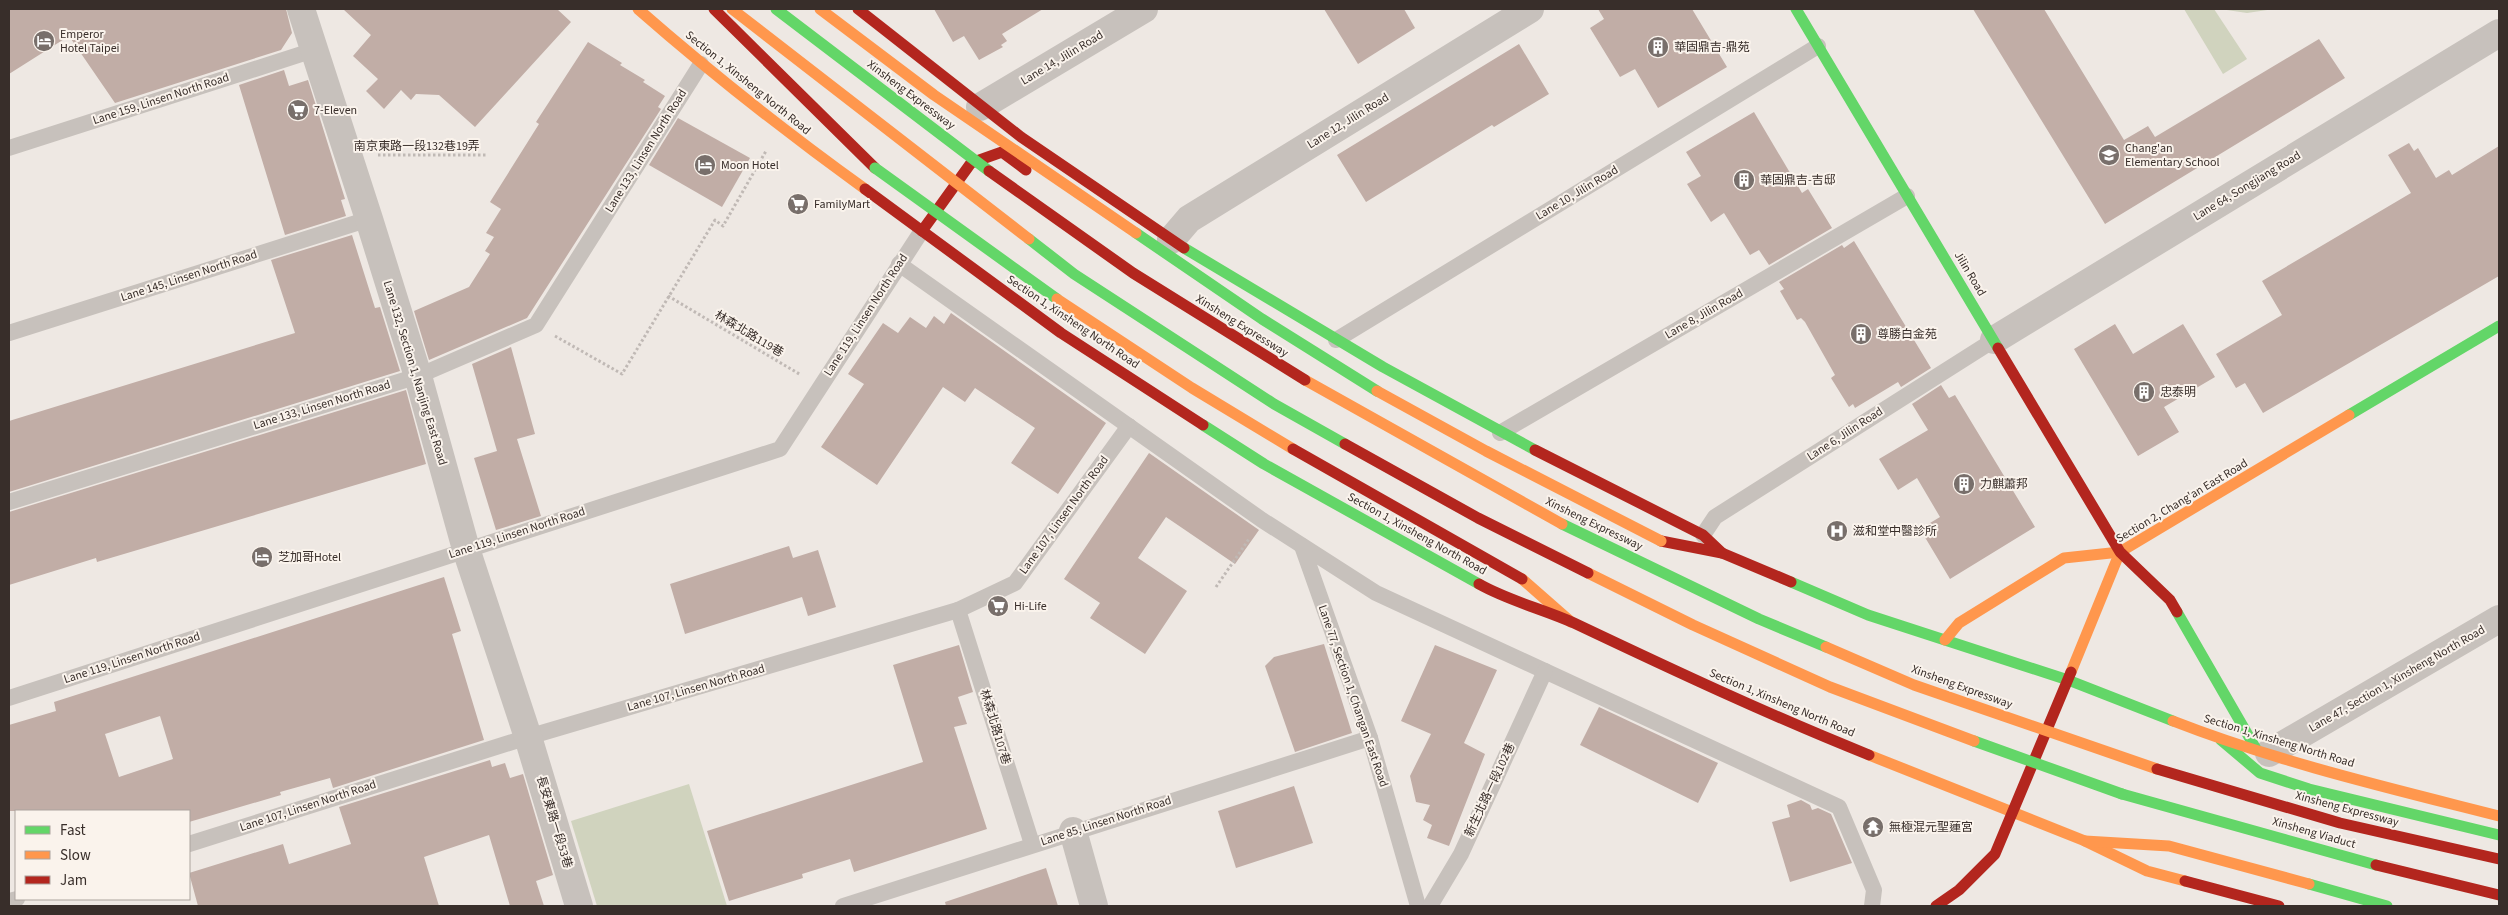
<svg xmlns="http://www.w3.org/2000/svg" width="2508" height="915" viewBox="0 0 2508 915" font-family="'Source Sans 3','Noto Sans TC',sans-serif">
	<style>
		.green { fill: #d0d3be }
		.building { fill: #c1ada6; fill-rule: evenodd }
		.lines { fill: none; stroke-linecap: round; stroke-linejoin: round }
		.path { stroke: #c0b9b5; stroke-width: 3; stroke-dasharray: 2.5 2.5; stroke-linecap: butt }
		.lane { stroke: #c7c1bc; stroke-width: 16 }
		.street { stroke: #c7c1bc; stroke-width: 28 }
		.fast { stroke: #63d668; stroke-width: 11 }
		.slow { stroke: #ff974d; stroke-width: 11 }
		.jam { stroke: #b3261e; stroke-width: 11 }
		.fast-bridge { stroke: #63d668; stroke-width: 11 }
		.slow-bridge { stroke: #ff974d; stroke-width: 11 }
		.jam-bridge { stroke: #b3261e; stroke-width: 11 }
		.labels { text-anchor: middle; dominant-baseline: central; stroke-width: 4; stroke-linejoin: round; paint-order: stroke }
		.poi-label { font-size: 12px; fill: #382e2a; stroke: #faf3ec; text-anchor: start }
		.street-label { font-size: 12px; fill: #382e2a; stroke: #faf3ec }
	</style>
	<rect width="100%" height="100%" fill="#eee8e3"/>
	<g class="green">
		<path d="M2184,9h30l33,50 -24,15z"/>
		<path d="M2220,9h54l-27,4z"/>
		<path d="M689,784l38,122h-130l-26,-85z"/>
	</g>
	<g class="building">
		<path d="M9,9h277l6,24 -11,17 -166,53 -46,-67 -60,38z"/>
		<path d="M343,9h214l14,13 -96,105 -36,-32 -23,-1 -5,6 -10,-10 -17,19 -18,-18 12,-12 -25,-23 18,-21z"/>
		<path d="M934,9h109l-41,25 5,7 -6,4 2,2 -24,13 -15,-24 -11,6z"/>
		<path d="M1324,9h80l11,19 -57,36z"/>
		<path d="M1598,9h94l35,58 -69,41 -23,-39 -15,8 -30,-49 14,-9z"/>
		<path d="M1973,9h71l80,131 24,-14 7,11 164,-98 26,39 -240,146z"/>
		<path d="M588,42l34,21 -2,2 25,15 -2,2 22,14 -7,11 3,2 -134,209 -98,42 -15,-49 55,-24 21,-33 -5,-3 9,-14 -8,-4 15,-24 -11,-7 49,-78 -3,-2z"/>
		<path d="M1519,44l30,50 -55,33 -2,-2 -126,77 -29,-47z"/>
		<path d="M284,70l5,16 19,-6 37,119 -4,1 5,16 -61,19 -46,-150z"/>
		<path d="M1754,112l48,81 6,-4 24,39 -63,37 -10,-15 -9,5 -26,-42 -13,9 -24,-38 14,-8 -15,-24z"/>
		<path d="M678,118l72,40 -28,49 -73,-42z"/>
		<path d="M2409,143l5,8 4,-3 18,30 13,-8 3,5 47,-29v130l-236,137 -18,-30 -9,5 -20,-34 66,-39 -20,-34 149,-88 -23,-38z"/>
		<path d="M352,235l23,73 5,-1 20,64 -391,121v-71l286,-88 -24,-73z"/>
		<path d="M1854,241l77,127 -30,19 -3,-5 -43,26 -2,-4 -4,3 -18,-29 4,-3 -30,-53 -4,-4 -4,2 -17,-29 4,-2 -5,-7 63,-37 2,3z"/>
		<path d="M951,313l155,110 -48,71 -47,-31 24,-35 -60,-40 -10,14 -22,-15 -66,98 -56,-38 43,-63 -16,-10 35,-51 15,10 12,-16 16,11 8,-12 10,8z"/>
		<path d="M2115,324l18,30 50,-30 32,53 -51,30 15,25 -41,24 -64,-107z"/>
		<path d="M511,347l24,87 -18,5 24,77 -45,14 -22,-72 23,-7 -25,-87z"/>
		<path d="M1941,385l8,13 6,-3 80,132 -85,52 -30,-50 20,-12 -23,-39 -19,12 -19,-31 49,-29 -16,-26z"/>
		<path d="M406,390l20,74 -329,98 -1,-4 -87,27v-73z"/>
		<path d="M1149,453l110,77 -24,34 -69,-47 -28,41 49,33 -42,63 -55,-36 10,-15 -36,-24z"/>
		<path d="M789,546l4,12 25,-8 18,57 -28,9 -6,-19 -117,37 -15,-50z"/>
		<path d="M444,577l17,54 -9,3 32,106 -151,48 -3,-10 -50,14 1,3 -92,27v-11h-180v-86l47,-14 -2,-9zM160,716l13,43 -54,18 -14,-43z"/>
		<path d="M1324,644l28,89 -57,19 -30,-86 9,-9z"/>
		<path d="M959,645l14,47 -15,5 9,27 -13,3 33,102 -133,43 -4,-13 -48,15 1,4 -74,23 -22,-70 216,-69 -30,-97z"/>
		<path d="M1435,645l62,25 -33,73 21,11 -36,92 -22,-8 5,-13 -9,-5 7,-15 -14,-3 -6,-26 21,-42 -30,-13z"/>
		<path d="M1599,707l119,56 -20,40 -118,-58z"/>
		<path d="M490,760l2,7 13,-4 5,15 13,-4 30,101 -17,6 8,25h-34l-21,-71 -65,22 15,49h-241l-9,-33 94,-29 6,20 62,-20 -12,-37z"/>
		<path d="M1294,786l19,57 -77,25 -18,-57z"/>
		<path d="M1801,800l9,5 2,5 6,-2 13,6 21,49 -62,19 -18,-60 18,-5 -3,-12z"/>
		<path d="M1046,868l12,38h-112l-1,-4z"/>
	</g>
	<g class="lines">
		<g class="path">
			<path d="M378,155h108"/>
			<path d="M668,296l133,79"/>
			<path d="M555,336l67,38 93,-154 8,6 43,-75"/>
			<path d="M1216,587l33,-48"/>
		</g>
		<g class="lane">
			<path d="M9,148l305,-98"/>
			<path d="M899,264l363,256 114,73 463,214 35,83 -2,16"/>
			<path d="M9,333l360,-114"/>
			<path d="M1336,340l482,-294"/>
			<path d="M1500,433l407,-237"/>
			<path d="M9,502l409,-126 118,-51 165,-261"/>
			<path d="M1703,535l12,-18 279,-177"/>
			<path d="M1302,546l68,192 48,168"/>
			<path d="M958,610l74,234"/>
			<path d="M9,698l771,-249 141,-217"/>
			<path d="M189,844l339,-107 430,-127 57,-27 114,-157"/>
			<path d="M9,901l8,-2"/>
			<path d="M843,906l527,-168"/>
			<path d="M1430,906l31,-52 84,-183"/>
		</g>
		<g class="street">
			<path d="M301,9l68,210 49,157 48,173 62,188 51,169"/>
			<path d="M980,107l164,-98"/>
			<path d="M1171,240l18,-21 341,-210"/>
			<path d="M1994,340l505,-307"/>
			<path d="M2269,753l230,-134"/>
			<path d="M1073,831l21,75"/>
		</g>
		<g class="fast">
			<path d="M1796,9l202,339"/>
			<path d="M1184,248l199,119 152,83"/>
			<path d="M2349,415l150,-89"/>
			<path d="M1203,425l61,39 215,120"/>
			<path d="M1791,582l77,33 200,65 105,41"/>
			<path d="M2177,612l79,137"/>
			<path d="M2221,740l39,33 49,16 190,46"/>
			<path d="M2122,794l254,71"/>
			<path d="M2309,884l78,22"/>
		</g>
		<g class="slow">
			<path d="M638,9c73,64 148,123 227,180"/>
			<path d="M1522,579l49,43"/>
			<path d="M1945,640l14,-17 105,-65 56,-6"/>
			<path d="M2071,672l49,-120 229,-137"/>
			<path d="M2173,721c105,41 216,67 326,95"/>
			<path d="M1869,755l216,86 62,30 38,10"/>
			<path d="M2085,841l84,5 140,38"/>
		</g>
		<g class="jam">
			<path d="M714,9l161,159"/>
			<path d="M858,9l163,128 163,111"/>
			<path d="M865,189l196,144 142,92"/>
			<path d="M922,231l49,-68 31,-11 24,18"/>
			<path d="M1998,348l122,204 50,48 7,12"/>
			<path d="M1535,450l168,85 19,18 69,29"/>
			<path d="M1661,541l61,12"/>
			<path d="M1479,584c30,17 64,25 95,39 97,46 195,92 295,132"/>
			<path d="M2376,865l123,30"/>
			<path d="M2185,881l94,25"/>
			<path d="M1936,906l23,-16 36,-36 76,-182"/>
		</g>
		<g class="fast-bridge">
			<path d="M776,9l213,162"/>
			<path d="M875,168l182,131"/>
			<path d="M1136,233l126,86 115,72"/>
			<path d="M1029,239l45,35 200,130 71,40"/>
			<path d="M1562,524l197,95 67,28"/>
			<path d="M1974,741l148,53"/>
		</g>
		<g class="slow-bridge">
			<path d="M732,9l297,230"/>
			<path d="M820,9l114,86 202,138"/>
			<path d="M1057,299l135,89 101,61"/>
			<path d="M1305,380l257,144"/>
			<path d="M1377,391l109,60 175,90"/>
			<path d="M1588,573l105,52 137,62 144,54"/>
			<path d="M1826,647l88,38 243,84"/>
		</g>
		<g class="jam-bridge">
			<path d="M989,171l144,102 172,107"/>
			<path d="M1345,444l133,74 110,55"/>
			<path d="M1293,449l229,130"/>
			<path d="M2157,769l183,54 159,36"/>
		</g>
	</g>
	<defs>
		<g id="hotel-disc" transform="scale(1.125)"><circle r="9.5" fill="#786f6b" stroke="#faf3ec"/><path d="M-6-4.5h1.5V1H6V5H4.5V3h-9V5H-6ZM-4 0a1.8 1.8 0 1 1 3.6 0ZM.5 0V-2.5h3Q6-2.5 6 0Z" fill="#fff"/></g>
		<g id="building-disc" transform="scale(1.125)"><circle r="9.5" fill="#786f6b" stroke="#faf3ec"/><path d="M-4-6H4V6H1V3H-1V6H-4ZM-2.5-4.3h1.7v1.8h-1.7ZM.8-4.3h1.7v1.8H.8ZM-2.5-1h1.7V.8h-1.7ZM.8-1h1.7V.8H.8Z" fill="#fff"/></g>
		<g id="supermarket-disc" transform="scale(1.125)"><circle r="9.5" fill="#786f6b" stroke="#faf3ec"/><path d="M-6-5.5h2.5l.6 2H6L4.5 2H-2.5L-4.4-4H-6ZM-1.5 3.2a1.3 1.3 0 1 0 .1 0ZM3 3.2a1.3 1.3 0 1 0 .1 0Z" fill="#fff"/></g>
		<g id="school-disc" transform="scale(1.125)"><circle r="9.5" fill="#786f6b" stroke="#faf3ec"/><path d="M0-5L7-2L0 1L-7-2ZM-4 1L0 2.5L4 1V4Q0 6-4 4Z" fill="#fff"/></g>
		<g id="hospital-disc" transform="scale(1.125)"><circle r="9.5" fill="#786f6b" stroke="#faf3ec"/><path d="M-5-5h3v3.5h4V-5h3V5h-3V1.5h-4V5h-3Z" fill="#fff"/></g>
		<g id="temple-disc" transform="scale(1.125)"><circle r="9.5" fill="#786f6b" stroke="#faf3ec"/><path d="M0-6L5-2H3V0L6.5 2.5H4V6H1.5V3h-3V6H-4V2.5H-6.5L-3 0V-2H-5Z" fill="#fff"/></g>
	</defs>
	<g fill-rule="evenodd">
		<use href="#hotel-disc" x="44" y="41"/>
		<use href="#building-disc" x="1658" y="47"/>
		<use href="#supermarket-disc" x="298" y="110"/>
		<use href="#school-disc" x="2109" y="155"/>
		<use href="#hotel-disc" x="705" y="165"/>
		<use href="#building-disc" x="1744" y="180"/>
		<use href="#supermarket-disc" x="798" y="204"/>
		<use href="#building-disc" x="1861" y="334"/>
		<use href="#building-disc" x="2144" y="392"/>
		<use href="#building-disc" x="1964" y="484"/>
		<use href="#hospital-disc" x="1837" y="531"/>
		<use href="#hotel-disc" x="262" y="557"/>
		<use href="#supermarket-disc" x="998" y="606"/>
		<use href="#temple-disc" x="1873" y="827"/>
	</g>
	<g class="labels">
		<g class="poi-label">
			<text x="60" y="34">Emperor<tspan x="60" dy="14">Hotel Taipei</tspan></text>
			<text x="1674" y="47">華固鼎吉-鼎苑</text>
			<text x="314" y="110">7-Eleven</text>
			<text x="2125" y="148">Chang'an<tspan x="2125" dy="14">Elementary School</tspan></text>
			<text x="721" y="165">Moon Hotel</text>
			<text x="1760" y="180">華固鼎吉-吉邸</text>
			<text x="814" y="204">FamilyMart</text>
			<text x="1877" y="334">尊勝白金苑</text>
			<text x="2160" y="392">忠泰明</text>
			<text x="1980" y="484">力麒蕭邦</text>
			<text x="1853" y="531">滋和堂中醫診所</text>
			<text x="278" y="557">芝加哥Hotel</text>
			<text x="1014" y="606">Hi-Life</text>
			<text x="1889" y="827">無極混元聖蓮宮</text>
		</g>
		<g class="street-label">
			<text transform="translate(1062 58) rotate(-31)">Lane 14, Jilin Road</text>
			<text transform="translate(748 83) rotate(39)">Section 1, Xinsheng North Road</text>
			<text transform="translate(911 95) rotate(37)">Xinsheng Expressway</text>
			<text transform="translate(161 99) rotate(-18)">Lane 159, Linsen North Road</text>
			<text transform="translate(1348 121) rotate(-32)">Lane 12, Jilin Road</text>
			<text x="417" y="146">南京東路一段132巷19弄</text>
			<text transform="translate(646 151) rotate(-58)">Lane 133, Linsen North Road</text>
			<text transform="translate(2247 186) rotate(-31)">Lane 64, Songjiang Road</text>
			<text transform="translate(1577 193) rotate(-31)">Lane 10, Jilin Road</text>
			<text transform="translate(1970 274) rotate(59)">Jilin Road</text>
			<text transform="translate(189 276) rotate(-18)">Lane 145, Linsen North Road</text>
			<text transform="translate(1704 314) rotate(-30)">Lane 8, Jilin Road</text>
			<text transform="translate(866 315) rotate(-57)">Lane 119, Linsen North Road</text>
			<text transform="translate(1073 322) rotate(34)">Section 1, Xinsheng North Road</text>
			<text transform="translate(1242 326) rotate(32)">Xinsheng Expressway</text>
			<text transform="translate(749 334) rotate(31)">林森北路119巷</text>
			<text transform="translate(415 373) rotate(73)">Lane 132, Section 1, Nanjing East Road</text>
			<text transform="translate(322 405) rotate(-17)">Lane 133, Linsen North Road</text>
			<text transform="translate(1845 434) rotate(-33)">Lane 6, Jilin Road</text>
			<text transform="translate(2182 501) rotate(-31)">Section 2, Chang'an East Road</text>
			<text transform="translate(1064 515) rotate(-54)">Lane 107, Linsen North Road</text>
			<text transform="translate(1594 524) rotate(26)">Xinsheng Expressway</text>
			<text transform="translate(517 533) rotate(-18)">Lane 119, Linsen North Road</text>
			<text transform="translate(1417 534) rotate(29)">Section 1, Xinsheng North Road</text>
			<text transform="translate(132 658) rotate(-18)">Lane 119, Linsen North Road</text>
			<text transform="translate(2397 679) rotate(-30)">Lane 47, Section 1, Xinsheng North Road</text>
			<text transform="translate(1962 687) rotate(20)">Xinsheng Expressway</text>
			<text transform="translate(696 688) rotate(-16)">Lane 107, Linsen North Road</text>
			<text transform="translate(1353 696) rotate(71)">Lane 77, Section 1, Changan East Road</text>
			<text transform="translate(1782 703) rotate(23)">Section 1, Xinsheng North Road</text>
			<text transform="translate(995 727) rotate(73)">林森北路107巷</text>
			<text transform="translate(2279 741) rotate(17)">Section 1, Xinsheng North Road</text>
			<text transform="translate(1490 790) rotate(-65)">新生北路一段102巷</text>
			<text transform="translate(308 806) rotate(-18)">Lane 107, Linsen North Road</text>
			<text transform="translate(2347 809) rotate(15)">Xinsheng Expressway</text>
			<text transform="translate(1106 821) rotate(-18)">Lane 85, Linsen North Road</text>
			<text transform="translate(554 822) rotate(73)">長安東路一段53巷</text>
			<text transform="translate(2314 833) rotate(16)">Xinsheng Viaduct</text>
		</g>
	</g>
	<rect width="2508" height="915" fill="none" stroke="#382e2a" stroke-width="20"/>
	<rect x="15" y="810" width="175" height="90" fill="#faf3ec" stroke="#aca49e"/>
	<rect x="25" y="826" width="25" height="8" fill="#63d668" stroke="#aca49e"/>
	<text x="60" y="835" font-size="15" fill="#382e2a">Fast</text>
	<rect x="25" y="851" width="25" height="8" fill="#ff974d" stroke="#aca49e"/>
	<text x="60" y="860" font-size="15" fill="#382e2a">Slow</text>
	<rect x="25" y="876" width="25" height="8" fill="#b3261e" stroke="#aca49e"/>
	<text x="60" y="885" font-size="15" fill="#382e2a">Jam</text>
</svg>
